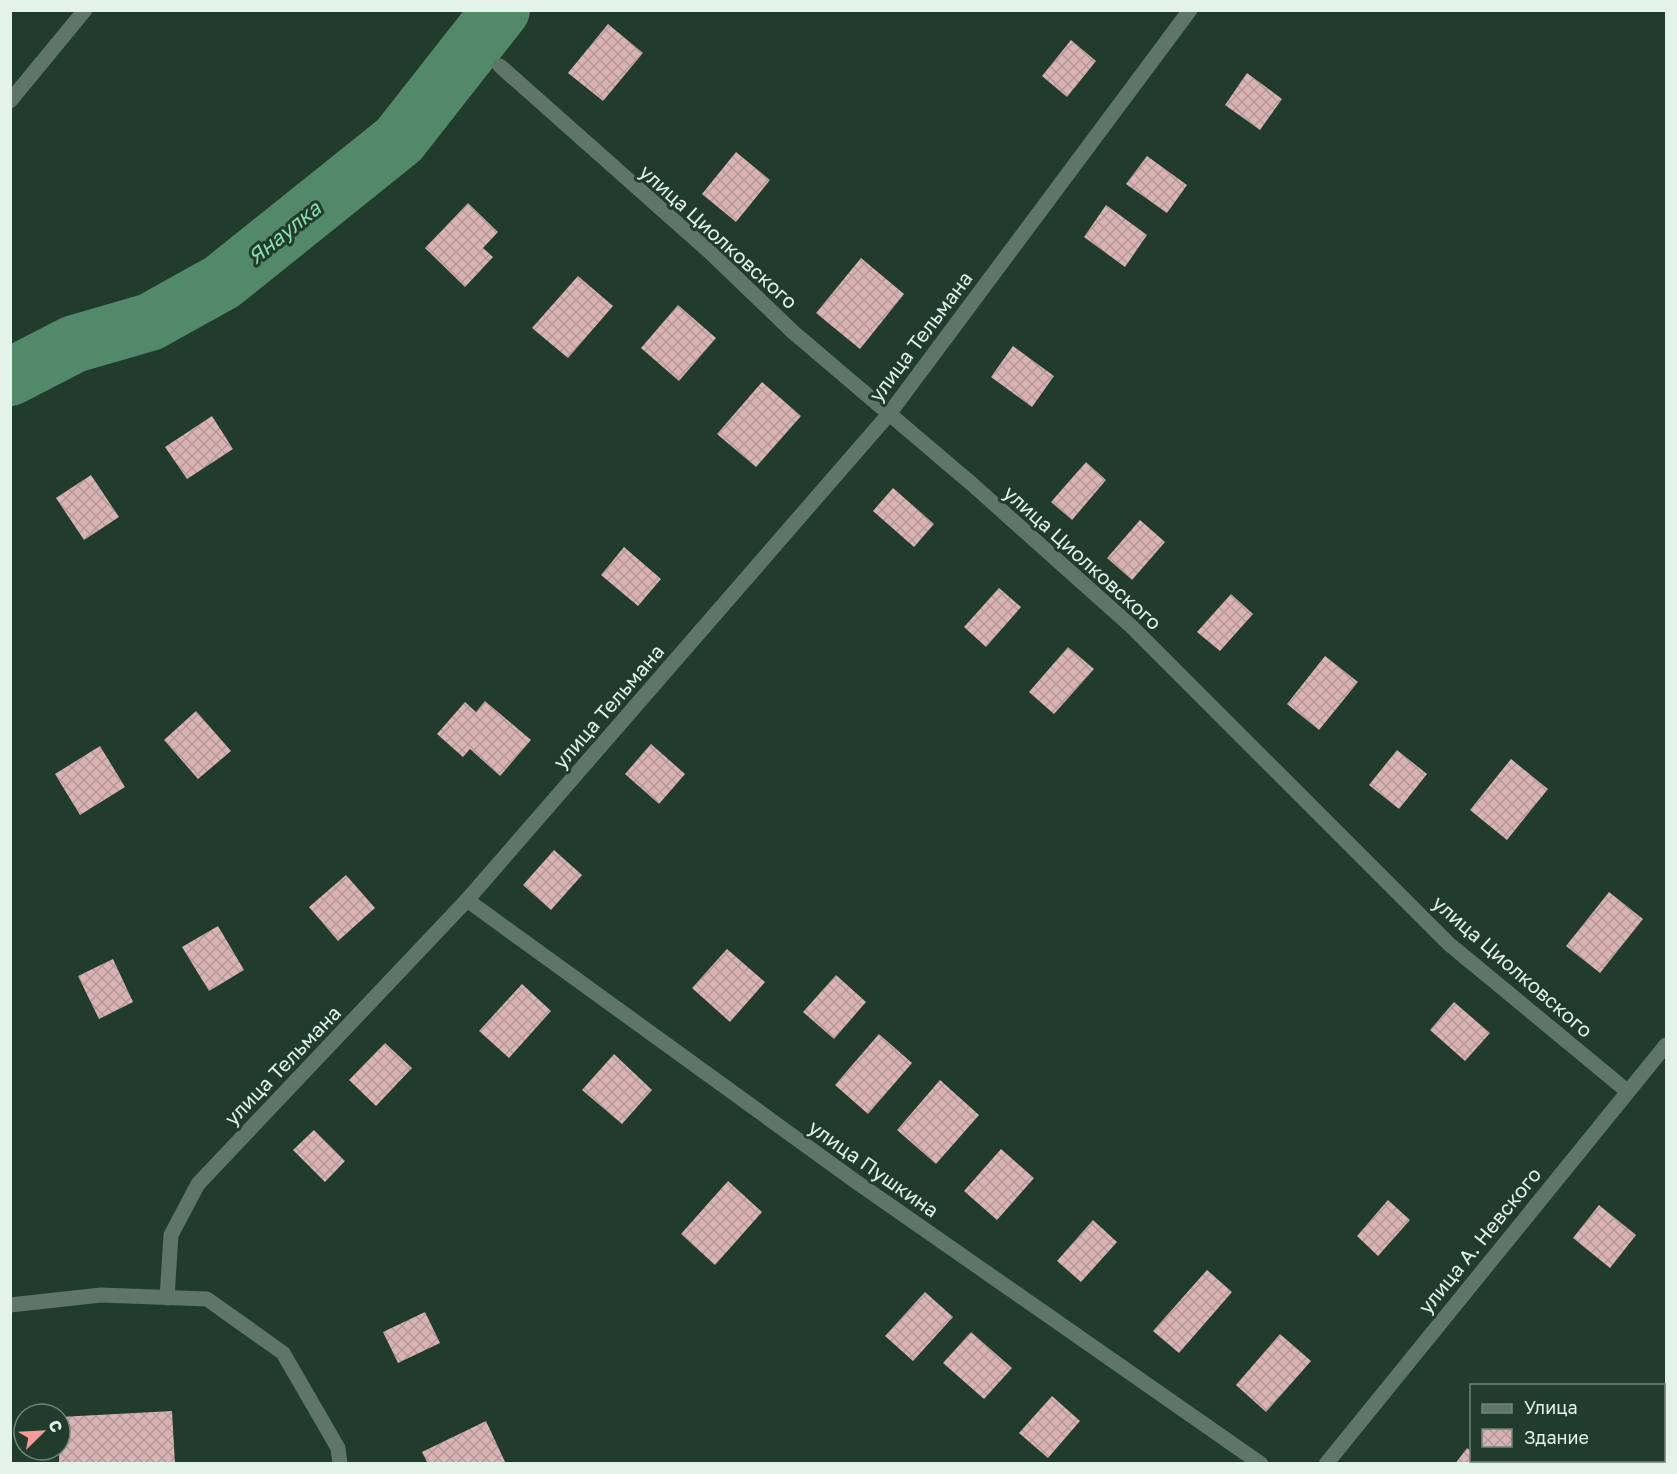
<svg xmlns="http://www.w3.org/2000/svg" width="1677" height="1474" viewBox="0 0 1677 1474" font-family="'Golos Text',sans-serif">
	<style>
		.lines { fill: none; stroke-linecap: round; stroke-linejoin: round }
		.river { stroke: #528969; stroke-width: 58 }
		.building { fill: url(#building-cross-hatch) }
		.minor { stroke: #5f7567; stroke-width: 15 }
		.tertiary { stroke: #5f7567; stroke-width: 15 }
		.labels { text-anchor: middle; dominant-baseline: central; stroke-width: 6; stroke-linejoin: round; paint-order: stroke }
		.street-label { font-size: 20px; fill: #e3f3e9; stroke: #213b2c }
		.water-label { font-size: 21px; font-style: italic; fill: #8cdeae; stroke: #213b2c }
	</style>
	<defs>
		<pattern id="building-cross-hatch" width="8" height="8" patternUnits="userSpaceOnUse" patternTransform="scale(1.5)"><rect width="8" height="8" fill="#d9b3b2"/><path d="M0 0l8 8M0 8l8-8" fill="none" stroke="#b49897"/></pattern>
	</defs>
	<rect width="100%" height="100%" fill="#213b2c"/>
	<g class="lines">
		<path class="river" d="M10,377l64,-33 76,-22 72,-40 177,-142 102,-130"/>
	</g>
	<g class="building">
		<path d="M608,24l35,29 -40,48 -35,-28z"/>
		<path d="M1071,40l25,21 -29,36 -25,-21z"/>
		<path d="M1247,73l35,26 -22,31 -35,-25z"/>
		<path d="M736,152l34,28 -34,42 -34,-28z"/>
		<path d="M1147,156l40,29 -20,28 -41,-29z"/>
		<path d="M468,203l30,29 -15,16 10,9 -28,30 -40,-39z"/>
		<path d="M1106,205l41,30 -22,32 -41,-30z"/>
		<path d="M861,258l43,36 -44,55 -44,-36z"/>
		<path d="M578,276l35,30 -45,52 -36,-30z"/>
		<path d="M678,305l38,33 -37,43 -38,-33z"/>
		<path d="M1013,346l41,30 -22,31 -41,-30z"/>
		<path d="M762,382l39,34 -45,51 -39,-33z"/>
		<path d="M212,416l21,33 -46,30 -22,-32z"/>
		<path d="M1086,462l20,18 -34,40 -21,-18z"/>
		<path d="M91,475l28,42 -35,23 -28,-42z"/>
		<path d="M893,488l41,36 -20,23 -41,-36z"/>
		<path d="M1140,520l25,22 -33,38 -25,-22z"/>
		<path d="M624,547l37,32 -23,27 -37,-31z"/>
		<path d="M999,588l22,19 -35,40 -22,-20z"/>
		<path d="M1231,594l22,20 -33,37 -23,-19z"/>
		<path d="M1068,647l26,22 -40,45 -25,-22z"/>
		<path d="M1325,656l33,26 -39,48 -32,-26z"/>
		<path d="M485,701l46,39 -31,36 -30,-27 -7,8 -26,-23 28,-32 11,10z"/>
		<path d="M196,711l35,40 -33,28 -34,-39z"/>
		<path d="M651,744l34,30 -26,30 -34,-30z"/>
		<path d="M100,746l25,41 -45,28 -25,-41z"/>
		<path d="M1397,750l30,24 -28,35 -30,-24z"/>
		<path d="M1511,759l37,30 -41,51 -37,-30z"/>
		<path d="M554,850l28,25 -31,35 -28,-25z"/>
		<path d="M346,875l29,33 -37,33 -29,-34z"/>
		<path d="M1609,892l34,27 -43,54 -34,-27z"/>
		<path d="M218,926l26,44 -35,21 -27,-44z"/>
		<path d="M727,949l38,33 -35,40 -38,-34z"/>
		<path d="M113,959l20,43 -34,17 -21,-43z"/>
		<path d="M836,975l30,27 -32,37 -31,-27z"/>
		<path d="M522,984l29,27 -42,47 -30,-27z"/>
		<path d="M1454,1002l36,31 -25,28 -35,-31z"/>
		<path d="M879,1034l33,29 -44,51 -33,-29z"/>
		<path d="M385,1043l27,25 -36,38 -27,-26z"/>
		<path d="M614,1054l38,36 -30,34 -40,-34z"/>
		<path d="M940,1080l39,35 -43,49 -39,-34z"/>
		<path d="M314,1130l31,31 -20,21 -32,-32z"/>
		<path d="M1001,1149l33,29 -37,42 -33,-29z"/>
		<path d="M728,1181l34,31 -47,53 -34,-31z"/>
		<path d="M1388,1200l22,20 -32,36 -21,-20z"/>
		<path d="M1599,1205l37,30 -26,33 -37,-30z"/>
		<path d="M1093,1220l24,22 -36,40 -24,-21z"/>
		<path d="M1207,1270l25,22 -53,61 -26,-22z"/>
		<path d="M925,1292l28,25 -40,44 -28,-25z"/>
		<path d="M425,1312l15,31 -42,20 -15,-31z"/>
		<path d="M971,1332l41,36 -28,31 -41,-36z"/>
		<path d="M1280,1334l31,27 -45,51 -30,-27z"/>
		<path d="M1052,1396l28,25 -32,37 -29,-25z"/>
		<path d="M172,1411l3,53h-116l1,-47z"/>
		<path d="M486,1421l20,43h-78l-6,-12z"/>
		<path d="M1467,1448l5,4v8h10l4,4h-31z"/>
	</g>
	<g class="lines">
		<g class="minor">
			<path d="M500,66l212,188 81,78 180,153 159,142 317,317 178,147"/>
			<path d="M467,900l388,281 406,283"/>
			<path d="M167,1298l4,-63 27,-51 269,-284 422,-486 301,-404"/>
			<path d="M10,1305l91,-10 106,4 76,54 55,95 2,16"/>
			<path d="M1326,1464l340,-419"/>
		</g>
		<path class="tertiary" d="M10,101l75,-91"/>
	</g>
	<g class="labels">
		<g class="street-label">
			<text transform="translate(719 236) rotate(42)">улица Циолковского</text>
			<text transform="translate(920 336) rotate(-53)">улица Тельмана</text>
			<text transform="translate(1083 557) rotate(42)">улица Циолковского</text>
			<text transform="translate(608 706) rotate(-49)">улица Тельмана</text>
			<text transform="translate(1513 966) rotate(41)">улица Циолковского</text>
			<text transform="translate(282 1065) rotate(-46)">улица Тельмана</text>
			<text transform="translate(874 1168) rotate(35)">улица Пушкина</text>
			<text transform="translate(1479 1240) rotate(-51)">улица А. Невского</text>
		</g>
		<g class="water-label">
			<text transform="translate(284 232) rotate(-39)">Янаулка</text>
		</g>
	</g>
	<rect width="1677" height="1474" fill="none" stroke="#e3f3e9" stroke-width="24"/>
	<rect x="1470" y="1384" width="195" height="78" fill="#213b2c" stroke="#6f8578" stroke-width="1.5"/>
	<rect x="1482" y="1404" width="30" height="9" fill="#5f7567" stroke="#6f8578" stroke-width="1.5"/>
	<text x="1524" y="1414" font-size="18" fill="#e3f3e9">Улица</text>
	<rect x="1482" y="1429" width="30" height="18" fill="url(#building-cross-hatch)" stroke="#6f8578" stroke-width="1.5"/>
	<text x="1524" y="1444" font-size="18" fill="#e3f3e9">Здание</text>
	<g transform="translate(42 1432) rotate(66)"><circle r="28" fill="#213b2c" stroke="#6f8578" stroke-width="1.5"/>
	<path d="M0-4.5L10 22L0 15L-10 22Z" fill="#f59b9b"/>
	<text y="-9" font-size="16" font-weight="bold" text-anchor="middle" fill="#e3f3e9">С</text>
	</g>
</svg>
